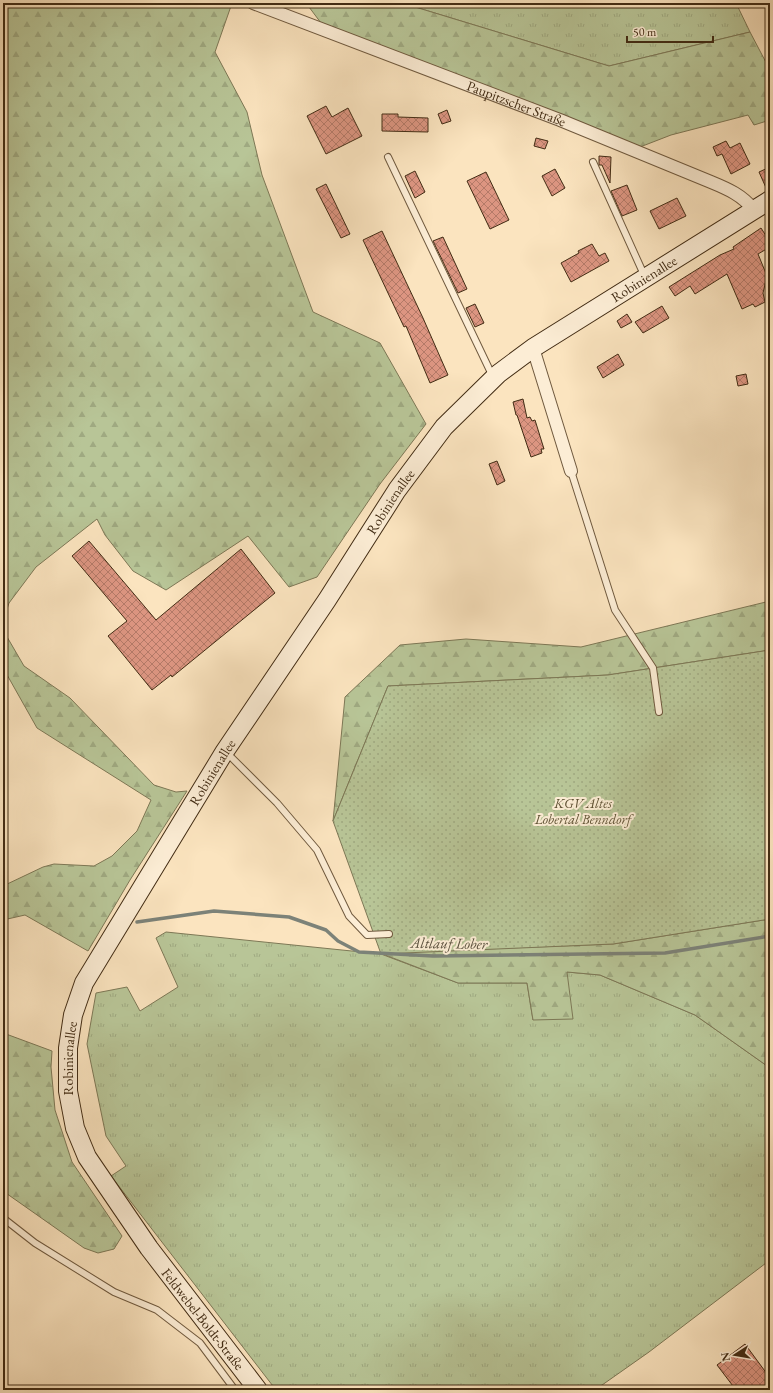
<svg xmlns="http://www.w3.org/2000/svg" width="773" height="1393" viewBox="0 0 773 1393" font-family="'EB Garamond',serif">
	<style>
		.grass { fill: url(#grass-tufts); stroke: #7d7856 }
		.forest { fill: url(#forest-firs); stroke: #7d7856 }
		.garden { fill: url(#garden-dots); stroke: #7d7856 }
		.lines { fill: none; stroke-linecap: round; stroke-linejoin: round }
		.stream { stroke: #7c8278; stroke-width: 3.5 }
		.building { fill: url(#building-cross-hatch); stroke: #422c14 }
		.lane-casing { stroke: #705a3f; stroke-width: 8 }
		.street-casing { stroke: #705a3f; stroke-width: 14 }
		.secondary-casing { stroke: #422c14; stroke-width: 20 }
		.lane { stroke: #fcedd5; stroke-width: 6 }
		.street { stroke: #fcedd5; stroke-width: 12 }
		.secondary { stroke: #fcedd5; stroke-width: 18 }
		.labels { text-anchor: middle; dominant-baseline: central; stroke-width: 4; stroke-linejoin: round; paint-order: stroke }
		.street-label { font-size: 14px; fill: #422c14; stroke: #fcedd5 }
		.park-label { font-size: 14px; font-style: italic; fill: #605235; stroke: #fcedd5 }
		.water-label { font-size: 15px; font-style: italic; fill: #5a503e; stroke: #fcedd5 }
	</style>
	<defs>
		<pattern id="grass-tufts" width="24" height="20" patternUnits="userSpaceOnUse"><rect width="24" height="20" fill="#b8c597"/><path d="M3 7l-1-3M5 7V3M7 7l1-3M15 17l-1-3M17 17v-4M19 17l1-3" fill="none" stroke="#9fa981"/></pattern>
		<pattern id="forest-firs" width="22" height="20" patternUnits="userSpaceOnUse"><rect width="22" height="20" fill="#b8c597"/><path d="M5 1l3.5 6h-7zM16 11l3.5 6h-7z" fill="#9fa981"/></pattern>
		<pattern id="garden-dots" width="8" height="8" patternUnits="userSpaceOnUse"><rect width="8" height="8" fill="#b8c597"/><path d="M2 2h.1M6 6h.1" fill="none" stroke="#9fa981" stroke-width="1.8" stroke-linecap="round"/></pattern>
		<pattern id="building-cross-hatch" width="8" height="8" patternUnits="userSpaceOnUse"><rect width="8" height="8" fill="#dc9581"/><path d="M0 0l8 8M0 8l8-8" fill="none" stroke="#b47a68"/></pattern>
	</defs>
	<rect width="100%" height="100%" fill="#fbe4bf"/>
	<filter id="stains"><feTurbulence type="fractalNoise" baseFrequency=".005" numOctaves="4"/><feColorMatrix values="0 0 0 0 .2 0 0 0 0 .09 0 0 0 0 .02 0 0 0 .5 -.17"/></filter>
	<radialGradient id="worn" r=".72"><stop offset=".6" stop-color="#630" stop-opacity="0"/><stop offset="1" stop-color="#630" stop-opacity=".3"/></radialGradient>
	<g class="grass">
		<path d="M402,3h334l14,29 -141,34z"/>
		<path d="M166,932l215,22 77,29h69l6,37 34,-48 33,3 95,40 75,53v192l-121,92 -54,38h-319l-165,-214 15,-10 -20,-30 -19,-92 9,-51 31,-6 13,24 38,-24 -22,-49z"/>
	</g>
	<g class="forest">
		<path d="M3,3h220l8,3 -16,46 32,60 15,63 51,137 67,31 46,81 -46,60 -63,93 -28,10 -41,-51 -82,54 -33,-19 -28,-36 -8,-16 -61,48 -27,36 -6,19v-315l1,-6 -1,-22z"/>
		<path d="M306,3h96l207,63 141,-34 20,38v50l-16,5 -6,-10 -77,20 -31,12 -319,-124z"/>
		<path d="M770,601v49l-162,25 -220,11 -55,135 12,-124 55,-52 66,-6 115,8z"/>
		<path d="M3,630l21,36 46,32 84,87 22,7 11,-1 -57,89 -42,71 -63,-36 -22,5v-34l40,-19 11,-3 40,2 18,-10 25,-25 14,-31 -114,-72 -31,-55 -3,-19z"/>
		<path d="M770,919v149l-75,-53 -95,-40 -33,-3 6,47 -40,1 -6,-37h-69l-78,-30 233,-9z"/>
		<path d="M6,1034l46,17 -1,16 4,43 17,52 50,74 -8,13 -16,4 -14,-5 -81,-57v-155z"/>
	</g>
	<path class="garden" d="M770,650v269l-157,25 -232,10 -48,-133 55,-135 220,-11z"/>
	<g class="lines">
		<path class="stream" d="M137,922l77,-11 75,6 37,13 12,11 21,11 74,4 232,-3 105,-17"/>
	</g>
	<g class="building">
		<path d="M326,106l6,11 16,-9 14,28 -36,18 -19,-38z"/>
		<path d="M447,110l4,11 -9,3 -4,-10z"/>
		<path d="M382,114h16v3l30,1v14l-46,-1z"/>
		<path d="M536,138l12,3 -3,8 -11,-3z"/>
		<path d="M726,141l4,7 10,-5 10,21 -19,10 -9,-20 -5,2 -4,-9z"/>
		<path d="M599,156l12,1 -1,26 -8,-18h-3z"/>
		<path d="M770,167v23h-3l-8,-18z"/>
		<path d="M555,169l10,19 -13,8 -10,-20z"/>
		<path d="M415,171l10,21 -10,6 -10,-22z"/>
		<path d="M486,172l23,48 -19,9 -23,-48z"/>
		<path d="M326,184l24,50 -9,4 -25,-49z"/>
		<path d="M627,185l10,25 -15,6 -11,-25z"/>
		<path d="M677,198l9,18 -27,13 -9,-18z"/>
		<path d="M761,228l9,14v5l-12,7 9,22 -4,17 2,9 -10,5 -2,-3 -11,5 -15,-35 -32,20 -5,-8 -15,10 -6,-9 51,-32 14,-6 -1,-2z"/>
		<path d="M382,231l41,87 25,57 -18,8 -24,-57 -2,1 -41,-87z"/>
		<path d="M443,237l24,52 -9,4 -25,-52z"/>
		<path d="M592,244l7,12 6,-3 4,8 -38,21 -10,-19 18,-10 -1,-2z"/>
		<path d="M475,304l9,19 -9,4 -9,-19z"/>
		<path d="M662,306l7,12 -26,15 -8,-11z"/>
		<path d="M627,314l5,8 -11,6 -4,-7z"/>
		<path d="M618,354l6,11 -21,13 -6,-11z"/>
		<path d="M746,374l2,10 -10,2 -2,-10z"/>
		<path d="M523,399l4,19 3,-1 2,4 3,-1 9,29h-3l1,4 -11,4 -14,-42h-1l-3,-13z"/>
		<path d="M497,461l8,20 -8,4 -8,-21z"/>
		<path d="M89,541l67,79 85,-71 34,44 -103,84 -1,-2 -19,15 -44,-54 19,-15 -55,-65z"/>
		<path d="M745,1344l25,34v12h-34l-19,-25z"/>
	</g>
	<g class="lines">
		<g class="lane-casing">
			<g id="lane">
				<path d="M388,157l105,220"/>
				<path d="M593,162l52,115"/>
				<path d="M571,471l44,139 38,58 6,44"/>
				<path d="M227,753l50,50 40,47 32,66 18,19 22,-1"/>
				<path d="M3,1218l32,25 79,49 43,18 43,33 35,47"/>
			</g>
		</g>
		<g class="street-casing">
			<g id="street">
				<path id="s1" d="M253,3l307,117 151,62c17,7 31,13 43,28"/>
				<path d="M533,348l38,123"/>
			</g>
		</g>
		<g class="secondary-casing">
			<g id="secondary">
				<path id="s2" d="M258,1390l-109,-142 -62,-91 -12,-29 -7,-37v-43l5,-33 11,-32 141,-232 102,-151 70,-110 47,-63 54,-53 35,-26 237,-148"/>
			</g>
		</g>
		<use href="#lane" class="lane"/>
		<use href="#street" class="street"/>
		<use href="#secondary" class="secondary"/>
	</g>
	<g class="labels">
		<g class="street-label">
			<text stroke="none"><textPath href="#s1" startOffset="282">Paupitzscher Straße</textPath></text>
			<text stroke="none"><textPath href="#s2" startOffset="1381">Robinienallee</textPath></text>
			<text stroke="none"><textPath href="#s2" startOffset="1039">Robinienallee</textPath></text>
			<text stroke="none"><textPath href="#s2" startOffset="715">Robinienallee</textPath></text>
			<text stroke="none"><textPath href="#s2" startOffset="391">Robinienallee</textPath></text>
			<text transform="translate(203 1319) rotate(52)">Feldwebel-Boldt-Straße</text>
		</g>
		<g class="park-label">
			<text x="583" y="803">KGV Altes<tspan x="583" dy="16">Lobertal Benndorf</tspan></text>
		</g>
		<g class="water-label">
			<text transform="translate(449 943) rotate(1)">Altlauf Lober</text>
		</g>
	</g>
	<rect width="773" height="1393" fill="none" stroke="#fbe4bf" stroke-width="16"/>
	<rect x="4" y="4" width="765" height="1385" fill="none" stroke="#422c14" stroke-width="2"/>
	<rect x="8" y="8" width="757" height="1377" fill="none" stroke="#422c14"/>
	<g transform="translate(735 1355) rotate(258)" stroke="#fcedd5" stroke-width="3" paint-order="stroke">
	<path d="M0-3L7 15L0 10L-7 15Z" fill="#422c14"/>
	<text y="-6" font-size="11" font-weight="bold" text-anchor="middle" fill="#422c14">N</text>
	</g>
	<path d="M627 36v6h86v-6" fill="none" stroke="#422c14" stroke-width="2"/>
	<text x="633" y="36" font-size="12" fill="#422c14" stroke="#fcedd5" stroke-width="3" paint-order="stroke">50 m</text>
	<rect width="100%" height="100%" filter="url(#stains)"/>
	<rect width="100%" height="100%" fill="url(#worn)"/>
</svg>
